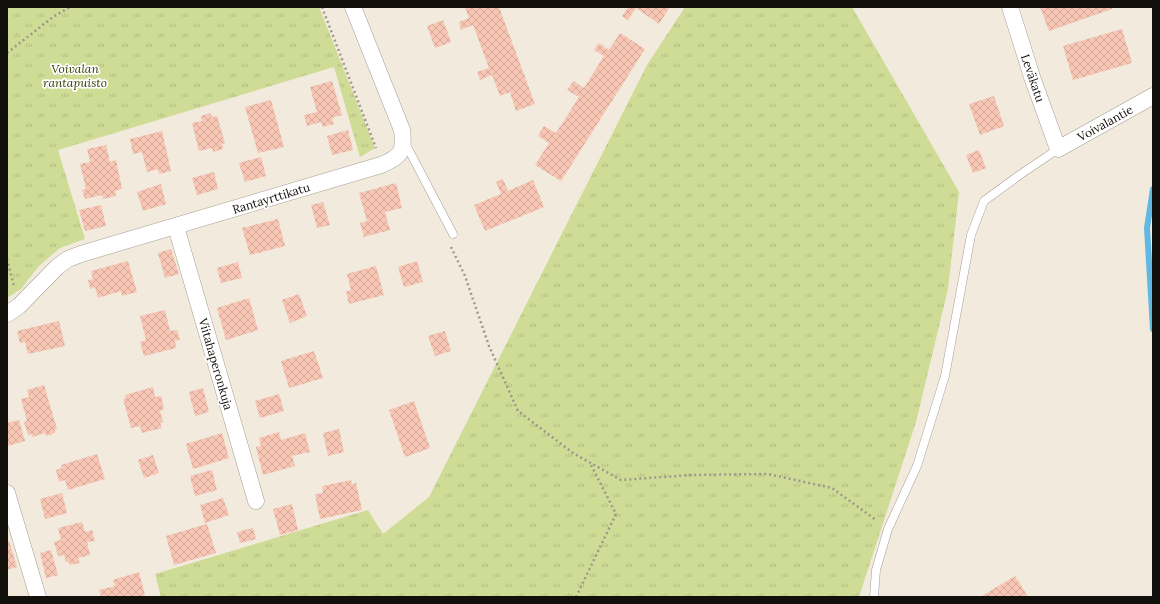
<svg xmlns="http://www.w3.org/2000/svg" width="1160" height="604" viewBox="0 0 1160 604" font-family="Lora,serif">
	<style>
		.park { fill: url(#park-tufts) }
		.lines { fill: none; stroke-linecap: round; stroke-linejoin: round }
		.stream { stroke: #60b8e3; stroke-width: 6 }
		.building { fill: url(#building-cross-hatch) }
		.service-casing { stroke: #a69f92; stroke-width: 9 }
		.minor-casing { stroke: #a69f92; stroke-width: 17 }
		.path { stroke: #9d978d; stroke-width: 2.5; stroke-dasharray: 2 3; stroke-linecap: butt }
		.service { stroke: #fff; stroke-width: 8 }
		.minor { stroke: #fff; stroke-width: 16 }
		.labels { text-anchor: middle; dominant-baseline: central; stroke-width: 3.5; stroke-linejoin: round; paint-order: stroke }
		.park-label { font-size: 12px; font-style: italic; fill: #373f00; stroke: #fff }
		.street-label { font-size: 12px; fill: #12100b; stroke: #fff }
	</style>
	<defs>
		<pattern id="park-tufts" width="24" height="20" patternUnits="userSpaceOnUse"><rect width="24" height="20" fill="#cfdc96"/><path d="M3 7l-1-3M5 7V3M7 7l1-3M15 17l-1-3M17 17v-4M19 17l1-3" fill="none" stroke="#b1bc80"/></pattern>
		<pattern id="building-cross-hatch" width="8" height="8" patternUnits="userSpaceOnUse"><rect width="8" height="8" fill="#f8c6b4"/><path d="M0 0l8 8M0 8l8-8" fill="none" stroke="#d4a999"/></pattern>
	</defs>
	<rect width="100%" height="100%" fill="#f2eadc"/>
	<g class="park">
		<path d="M7,7h312l56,141 -15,9 -26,-90 -276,83 27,89 -25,9 -21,18 -18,23 -14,9z"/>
		<path d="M685,7h167l107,185 -11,97 -32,133 -57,175h-698l-6,-23 213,-64 15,24 46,-37 218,-432z"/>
	</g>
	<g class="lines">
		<path class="stream" d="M1153,189l-6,39 6,101"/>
	</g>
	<g class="building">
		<path d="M465,7h34l36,97 -19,7 -6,-19 -10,4 -8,-21 -12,5 -3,-8 12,-4 -16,-43 -12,5 -2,-8 10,-4z"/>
		<path d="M628,7h42l-11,17 -23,-16 -8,12 -6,-4z"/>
		<path d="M1040,7h72v2l-63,22z"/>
		<path d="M443,20l8,22 -16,6 -8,-22z"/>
		<path d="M1122,29l10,34 -59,17 -10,-34z"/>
		<path d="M620,33l25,16 -84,132 -26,-16 14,-22 -11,-7 6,-10 12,7 23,-36 -12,-7 7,-9 10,7 20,-32 -10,-6 5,-7 10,7z"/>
		<path d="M332,81l10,34 -10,3 2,6 -11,3 -2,-5 -14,4 -3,-11 13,-3 -7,-25z"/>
		<path d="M994,96l10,30 -24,9 -11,-31z"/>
		<path d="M271,100l13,47 -26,6 -13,-46z"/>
		<path d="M210,113l2,4 5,-1 8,27 -3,1 1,5 -10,3 -1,-4 -13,3 -7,-28 10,-2 -1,-5z"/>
		<path d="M348,130l5,20 -21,5 -5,-19z"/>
		<path d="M162,131l9,40 -12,3 -1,-5 -11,3 -5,-20 -9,2 -3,-15z"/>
		<path d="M106,145l4,17 6,-2 6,29 -7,2 1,5 -13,3 -1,-4 -17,4 -3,-9 4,-1 -6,-25 10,-2 -3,-13z"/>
		<path d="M979,150l7,18 -13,5 -7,-18z"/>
		<path d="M261,157l5,19 -21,6 -6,-19z"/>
		<path d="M214,172l4,17 -21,6 -5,-17z"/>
		<path d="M503,179l5,12 25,-11 11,27 -59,24 -11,-26 27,-11 -5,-12z"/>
		<path d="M396,183l6,25 -17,4 5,18 -26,7 -4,-14 7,-2 -8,-28z"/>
		<path d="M161,184l5,20 -23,7 -6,-19z"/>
		<path d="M323,202l7,23 -13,3 -6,-23z"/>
		<path d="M101,205l5,21 -21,5 -6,-21z"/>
		<path d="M278,219l7,27 -35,9 -8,-27z"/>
		<path d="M171,249l8,25 -14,4 -7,-25z"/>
		<path d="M128,261l9,31 -15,4 -1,-5 -23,7 -3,-11 -5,2 -2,-9 5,-1 -2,-8z"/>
		<path d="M417,261l6,21 -19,5 -6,-20z"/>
		<path d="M238,262l4,16 -21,5 -4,-15z"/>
		<path d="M376,266l8,29 -35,9 -3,-12 5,-2 -4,-16z"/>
		<path d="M299,294l8,22 -17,7 -8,-23z"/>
		<path d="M249,298l9,32 -32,10 -9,-32z"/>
		<path d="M165,310l5,21 7,-1 3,10 -5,1 1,7 -32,8 -4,-14 6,-2 -6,-24z"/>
		<path d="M59,321l6,25 -37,8 -3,-12 -5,1 -3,-12z"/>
		<path d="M445,331l6,20 -16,5 -7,-20z"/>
		<path d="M314,351l9,27 -34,10 -8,-27z"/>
		<path d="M44,385l13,44 -2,1v3l-9,3 -1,-3 -13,4 -1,-3 -3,1 -4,-13 3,-1 -6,-22 8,-2 -2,-7z"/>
		<path d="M153,387l2,10 6,-1 3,13 -4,2 3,11 -3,1 2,5 -20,5 -2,-7 -9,2 -8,-29 3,-1 -1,-3z"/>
		<path d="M203,388l6,24 -14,4 -6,-24z"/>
		<path d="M279,394l5,17 -24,7 -5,-17z"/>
		<path d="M414,401l16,47 -25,9 -16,-47z"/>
		<path d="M19,420l6,21 -18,5v-23z"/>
		<path d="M339,429l5,23 -16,4 -5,-23z"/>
		<path d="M279,432l2,8 24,-7 5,19 -18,4 3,10 -32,9 -7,-28 5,-1 -2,-8z"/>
		<path d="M222,433l7,25 -36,11 -7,-25z"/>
		<path d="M97,454l8,25 -37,11 -3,-10 -6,2 -3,-12 6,-2 -1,-3z"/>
		<path d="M153,455l6,18 -15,5 -6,-18z"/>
		<path d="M212,470l5,20 -22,6 -5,-20z"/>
		<path d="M351,480l1,4 4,-1 6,27 -42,9 -5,-25 8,-1 -1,-7z"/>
		<path d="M62,493l5,20 -22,6 -5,-20z"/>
		<path d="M223,498l6,17 -24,8 -5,-18z"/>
		<path d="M292,504l6,26 -18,5 -7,-26z"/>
		<path d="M82,522l3,10 7,-2 3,11 -8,1 3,13 -12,3 2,5 -10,2 -1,-3h-3l-2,-7 -6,1 -4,-14 7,-2 -3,-12z"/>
		<path d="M207,524l9,29 -42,12 -8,-29z"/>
		<path d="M253,528l3,11 -16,4 -3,-11z"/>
		<path d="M9,541l8,26 -10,3v-28z"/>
		<path d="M51,550l7,25 -12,3 -6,-25z"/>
		<path d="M139,572l6,23 -3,2h-41l-2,-7 16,-4 -2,-6z"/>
		<path d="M1015,576l13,21h-48z"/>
	</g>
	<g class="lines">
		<g class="service-casing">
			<g id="service">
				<path d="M404,141l49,93"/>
				<path d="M874,597l2,-27 12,-41 29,-63 28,-90 26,-141 13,-34 37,-27 37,-25"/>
			</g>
		</g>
		<g class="minor-casing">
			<g id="minor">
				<path d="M1010,7l22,70 26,72 95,-53"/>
				<path d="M176,227l80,274"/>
				<path d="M7,314l12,-8 38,-39 11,-8 13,-5 300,-89c20,-8 24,-14 21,-35l-49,-123"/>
				<path d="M7,493l31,104"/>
			</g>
		</g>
		<g class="path">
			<path d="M322,7l54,141"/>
			<path d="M7,53l46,-36 17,-10"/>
			<path d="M451,247l14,29 24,70 29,65 55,42 48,27 70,-5 77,-1 64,14 44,32"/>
			<path d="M7,259l7,27"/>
			<path d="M576,597l40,-83 -26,-51"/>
		</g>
		<use href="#service" class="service"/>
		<use href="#minor" class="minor"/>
	</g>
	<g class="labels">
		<g class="park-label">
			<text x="75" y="68">Voivalan<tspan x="75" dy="14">rantapuisto</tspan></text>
		</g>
		<g class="street-label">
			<text transform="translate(1033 78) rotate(71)">Leväkatu</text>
			<text transform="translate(1105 123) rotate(-29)">Voivalantie</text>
			<text transform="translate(271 198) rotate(-17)">Rantayrttikatu</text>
			<text transform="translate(216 364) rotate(74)">Viitahaperonkuja</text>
		</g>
	</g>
	<rect width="1160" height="604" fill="none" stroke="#12100b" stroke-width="16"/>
</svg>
